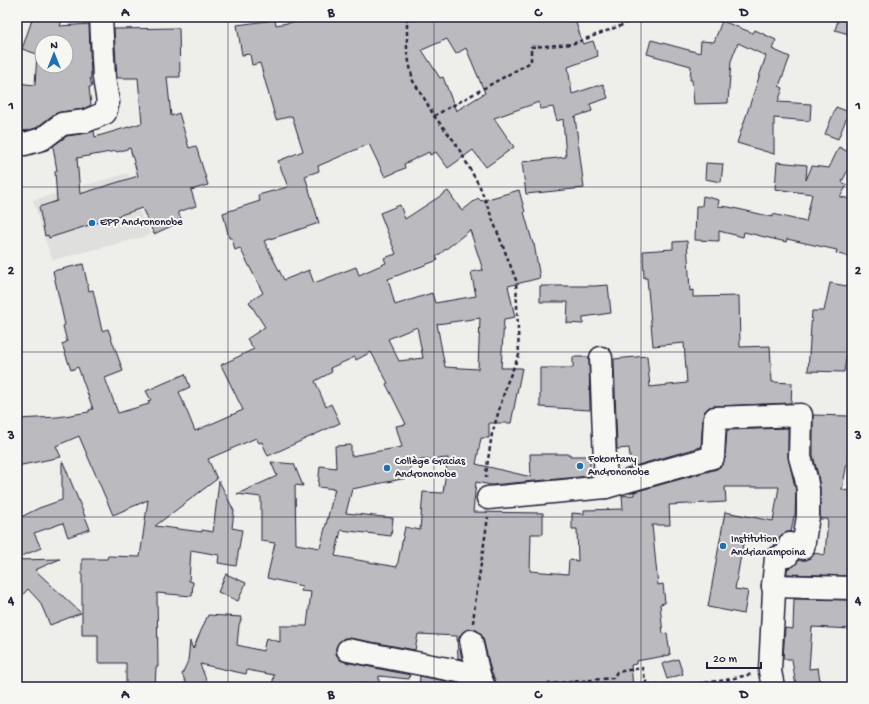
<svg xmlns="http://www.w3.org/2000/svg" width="869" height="704" viewBox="0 0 869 704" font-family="'Gochi Hand',sans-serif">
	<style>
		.built { fill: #dfdfde }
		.building { fill: #bbbbbf; stroke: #22223b; fill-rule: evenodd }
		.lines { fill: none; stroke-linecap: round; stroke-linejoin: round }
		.minor-casing { stroke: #22223b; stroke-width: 25 }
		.path { stroke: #22223b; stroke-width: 2.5; stroke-dasharray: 4 3; stroke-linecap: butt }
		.minor { stroke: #f6f6f2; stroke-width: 22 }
		.grid { fill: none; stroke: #22223b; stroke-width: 1; stroke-opacity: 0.55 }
		.poi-dot { fill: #1f6fb2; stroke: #f6f6f2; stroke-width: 1.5 }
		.labels { text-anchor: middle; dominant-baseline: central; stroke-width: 4; stroke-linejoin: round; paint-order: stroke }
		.poi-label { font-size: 11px; fill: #22223b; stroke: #f6f6f2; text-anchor: start }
		.neatline { fill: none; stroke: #22223b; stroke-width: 1.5 }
		.grid-label { font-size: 13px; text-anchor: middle; font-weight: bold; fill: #22223b }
	</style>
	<rect width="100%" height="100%" fill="#eeeeeb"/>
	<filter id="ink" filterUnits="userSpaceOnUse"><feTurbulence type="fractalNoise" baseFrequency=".025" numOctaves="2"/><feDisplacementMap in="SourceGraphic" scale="8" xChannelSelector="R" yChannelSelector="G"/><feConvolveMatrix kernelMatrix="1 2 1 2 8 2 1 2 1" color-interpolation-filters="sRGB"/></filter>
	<g filter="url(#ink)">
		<path class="built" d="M128,173l11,37 12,25 -98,25 -8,-20 -12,-40z"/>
		<g class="building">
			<path d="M33,17h30l-3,9 29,-2 2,54h-1l2,9h-3l2,18 -8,4 -23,3 -6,2 -18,14 -11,3 -8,-2v-46l18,2 2,-31 -15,-5zM42,42h24v24h-24z"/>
			<path d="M311,17h263l9,27 10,-3 5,15 -30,11 4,27 31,-10 5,14 -18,6 2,7 -18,6h1l9,71 -58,6 -4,-32 44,-5 -3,-38 -6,2 -4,-14 -13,2 -1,-7 -45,16 20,29 -28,20 -13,-17 -25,18 -12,-16 -6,3 -1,-3 -25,12 1,4 -20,9 -16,-33 -51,22 1,5 -14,5 14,47 -55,18 20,39 25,-10 5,13 42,-16 3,8 27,-12 -2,-5 12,-4 -16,-41 20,-8 5,14 43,-28 14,20 16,-13 3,3 38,-11 6,22h-1l9,32h1l6,34 -32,8 7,31 -11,2 -3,49h21l-11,55h-22v15h-8l-5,26 55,13 -1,-23h40v2h20v20l-99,9 -15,-3 -3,30 70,1v21h-12l-1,37 38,3 1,-14 9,1 -1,-32h-5v-16l12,1v-4l39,-1 -1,-13 12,-1v-3l83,-23 5,-4 3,-7 2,-28 61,-2v29l8,34 -1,26 -1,-1 -3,16h-4l-6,3 -3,6 -1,4 -3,1 1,-3 -31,-5 -9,51 13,2 -4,23 -36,-7 17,-95 48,9 6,-34h-54l1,15 -57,3 1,20h-18l6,60 5,-1 2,19 -5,1 3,30 4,-1 3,22 -34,6v3l-5,1 2,22h-137v-5l-5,-11 -8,-33 -3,-5 -5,-4h-6l-6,3 -4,6v6l3,15 -4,-1 -1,-22 -39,-2 -3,16 -65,-12h-6l-5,4 -3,5v7l4,6 5,2 65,13 -1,4 -30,-3v8l-25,-1 -1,4h-81l2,-12 -27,-5 -1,4 -46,-10 9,23h-21l-6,-13 6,-13 2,-20 3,8 15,-34 34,2 -3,8 -2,20 26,6 3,-13 14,4v-16h27l4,-34 -10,-1 1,-5 -35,-8 8,-35 -14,-2v-44l-24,-3 40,-18 -6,-14 23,2 9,22 -8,-1 1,59 24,4 15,-59 -17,-2 2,-21 16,2 -1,-22 16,-1v11l51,-9 -6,-21 10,-2 -20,-40 2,-1 -17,-31 -15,8 -1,-3 -25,11 2,4 -17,9 11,26 5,-3 9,19 -72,33 -6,-14 -3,1 -3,-5 -48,21 9,20 -62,47 47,6v-2l11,2 6,-51 15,30 -2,17 10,2 -6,36 -18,-3 1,-8 -28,-5 -2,31 4,1 -1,14 -35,-3 1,74h-2l-1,20h-29v-24h-28v-28h-16v-76h25l1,-3 32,1 8,-57 -35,15 -34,-79 -23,10 5,11 -44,9v-47l41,-2 31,-5v-2l4,-1 -15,-42 -7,3 -9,-26 5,-2 -4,-16 2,-1 -12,-54 30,-7 6,27 4,-1 9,41 6,-2 15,42 -18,7 13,35 31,-9 -1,-3 3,-1 -5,-9 39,-17 5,13 -11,5 16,39 48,-21 -22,-45 33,-16 -7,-10 18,-12 -16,-25 14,-9 -23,-45 -5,2 -3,-12h-3l-6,-25 37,-12 -2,-6 30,-8 -10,-26 25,-10 -11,-35 -16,4 -16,-57 -8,2 -2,-11 -8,1 -5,-30 38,-5 1,5 35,-6zM447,39l9,15 10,-6 19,45 -29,18 -13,-34 -3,1 -18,-28zM470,230l13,40 -12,2 5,24 -41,7 -3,-10 -37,12 -7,-26 50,-19 -2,-3zM480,318l-2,51 -33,-2 -8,-43zM417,327l6,31 -24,3 -11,-22zM448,458l-5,35 -20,-1 -3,38 -15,-3 -8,40 -62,-11 6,-26 50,6 2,-18 -47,-5 6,-24 60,-12 -3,-16z"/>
			<path d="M839,17h13v18l-17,-5z"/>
			<path d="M722,21l31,12 2,-3 21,10 -4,9 18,8 -11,29 4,2 -5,14 33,2 -1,17 -36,-3v36l-37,-11 29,-87 -28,-13 -7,18 -3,42 -34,1 -2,-24h-2l1,-14 -44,-12 4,-14 49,13 1,-12 13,1z"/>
			<path d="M179,28l1,49h-13l4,39 8,-3 10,35 7,-2 12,39 -17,5 5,16 -18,6 4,9 -28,13 -12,-26 -93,30 -1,-3 -3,1 -6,-29 18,-6 -2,-30h2l-4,-25 14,-10 21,-3 6,-2 1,6 47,-14 -4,-45h-21l-3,-49zM130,148l8,28 -58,18 -3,-36 39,-7 1,1z"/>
			<path d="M836,107l13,5 -11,27 -13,-5z"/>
			<path d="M839,147l13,7v7l-10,21 5,3 -7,12 12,2v59l-16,-5 1,-3 -50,-11 -1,3 -42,-10 -1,5 -24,-6v10l-24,-1 1,-34h6l1,-10 16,4 -1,6 11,1 44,10v-3l33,8 6,-28 -37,-5 2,-27 30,3 -1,15 6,-14 17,2z"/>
			<path d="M706,163l17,1 -2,18 -16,-3z"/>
			<path d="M687,241l3,50 3,-1v7l46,-1 1,51 30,-1 2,36 20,1 -1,20 -76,3 -6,1 -4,4 -2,6 -2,30 -70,20 -2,-19 -12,1 -3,-90 33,-3 3,31 37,-4 -3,-40 -31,3 -6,-68h-3l-1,-27 30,-2v-7z"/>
			<path d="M830,283l22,4v32l-8,53 -36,-1 4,-60h12z"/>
			<path d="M608,285l3,28 -28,4v7l-16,-1 1,-21h-28v-16h55z"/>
			<path d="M573,357h16l1,53 -50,-3v-39h33z"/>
			<path d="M813,415l36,1 -1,41 -6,33 10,1v85l-65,-2v-5l8,-4 4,-5h8l5,-3 2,-4 11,2 3,-36h-8v-31l-2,-13 -5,-20z"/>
			<path d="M62,462h1l27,67 -22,8 -5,-14 -29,10 7,15 -24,10v-39l22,-11 23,-8z"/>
			<path d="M60,559l-25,11 46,43 -31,12 -10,-23 -12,-13 -11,12v-41z"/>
			<path d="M226,574l20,9 -8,18 -20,-9z"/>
			<path d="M794,599l58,1v29l-40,-2 -3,42 9,-1 3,19h-25l-4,-28h-9l2,-31 8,1z"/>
			<path d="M678,659l5,15 -16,5 -5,-15z"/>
			<path d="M420,676l50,10v1h-51z"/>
		</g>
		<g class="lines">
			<g class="minor-casing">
				<g id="minor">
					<path d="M17,141l8,3 17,-5 20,-15 24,-3 19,-8 3,-11 -4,-24 -3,-61"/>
					<path d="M601,358l5,129 107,-30 2,-39 86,-3 -1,42 6,21 2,12v26l-5,32 -13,-4 -3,12 -11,2 -3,28 1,5 -4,80 3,16"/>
					<path d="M488,498l118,-11"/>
					<path d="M773,586l79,2"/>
					<path d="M471,641l8,34 5,12"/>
					<path d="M348,650l131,25"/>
				</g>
			</g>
			<g class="path">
				<path d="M407,17v35l6,29 11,17 10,18 21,26 25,45 36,93 3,75 -12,28 -15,51 -6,39v5"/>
				<path d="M434,116l97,-54v-15l41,-3 53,-20 4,-7"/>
				<path d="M473,623l2,-19 13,-87"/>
				<path d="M527,687v-1l86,-8 4,-6 25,-4 5,17 48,-1 31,-4 26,-6"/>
			</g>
			<use href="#minor" class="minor"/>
		</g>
	</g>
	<path class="grid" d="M228,17v670M434,17v670M641,17v670M17,187h835M17,352h835M17,517h835"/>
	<g class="poi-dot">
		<circle cx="92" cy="223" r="4"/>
		<circle cx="580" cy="466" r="4"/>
		<circle cx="387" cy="468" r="4"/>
		<circle cx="723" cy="546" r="4"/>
	</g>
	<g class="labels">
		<g class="poi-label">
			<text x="100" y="223">EPP Andrononobe</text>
			<text x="588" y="460">Fokontany<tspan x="588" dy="13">Andrononobe</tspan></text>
			<text x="395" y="462">Collège Gracias<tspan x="395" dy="13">Andrononobe</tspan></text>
			<text x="731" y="540">Institution<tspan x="731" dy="13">Andrianampoina</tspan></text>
		</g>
	</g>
	<rect width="869" height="704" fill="none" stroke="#f6f6f2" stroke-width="44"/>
	<g transform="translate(54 54)"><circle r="19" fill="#f6f6f2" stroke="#a1a1a9"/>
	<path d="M0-3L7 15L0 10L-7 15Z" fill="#1f6fb2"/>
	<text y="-6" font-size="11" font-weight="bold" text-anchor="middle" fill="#22223b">N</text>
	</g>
	<path d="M707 662v6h54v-6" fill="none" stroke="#22223b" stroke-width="2"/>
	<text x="713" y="662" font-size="12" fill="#22223b" stroke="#f6f6f2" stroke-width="3" paint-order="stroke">20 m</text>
	<rect x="22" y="22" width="825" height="660" class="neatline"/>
	<g class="grid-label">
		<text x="125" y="16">A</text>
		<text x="331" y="16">B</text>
		<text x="538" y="16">C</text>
		<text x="744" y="16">D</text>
		<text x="11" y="109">1</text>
		<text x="858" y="109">1</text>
		<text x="11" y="274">2</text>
		<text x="858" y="274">2</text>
		<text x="11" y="439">3</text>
		<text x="858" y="439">3</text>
		<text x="11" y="604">4</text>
		<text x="858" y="604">4</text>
		<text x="125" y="698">A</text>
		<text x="331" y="698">B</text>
		<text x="538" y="698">C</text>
		<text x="744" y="698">D</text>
	</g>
</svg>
